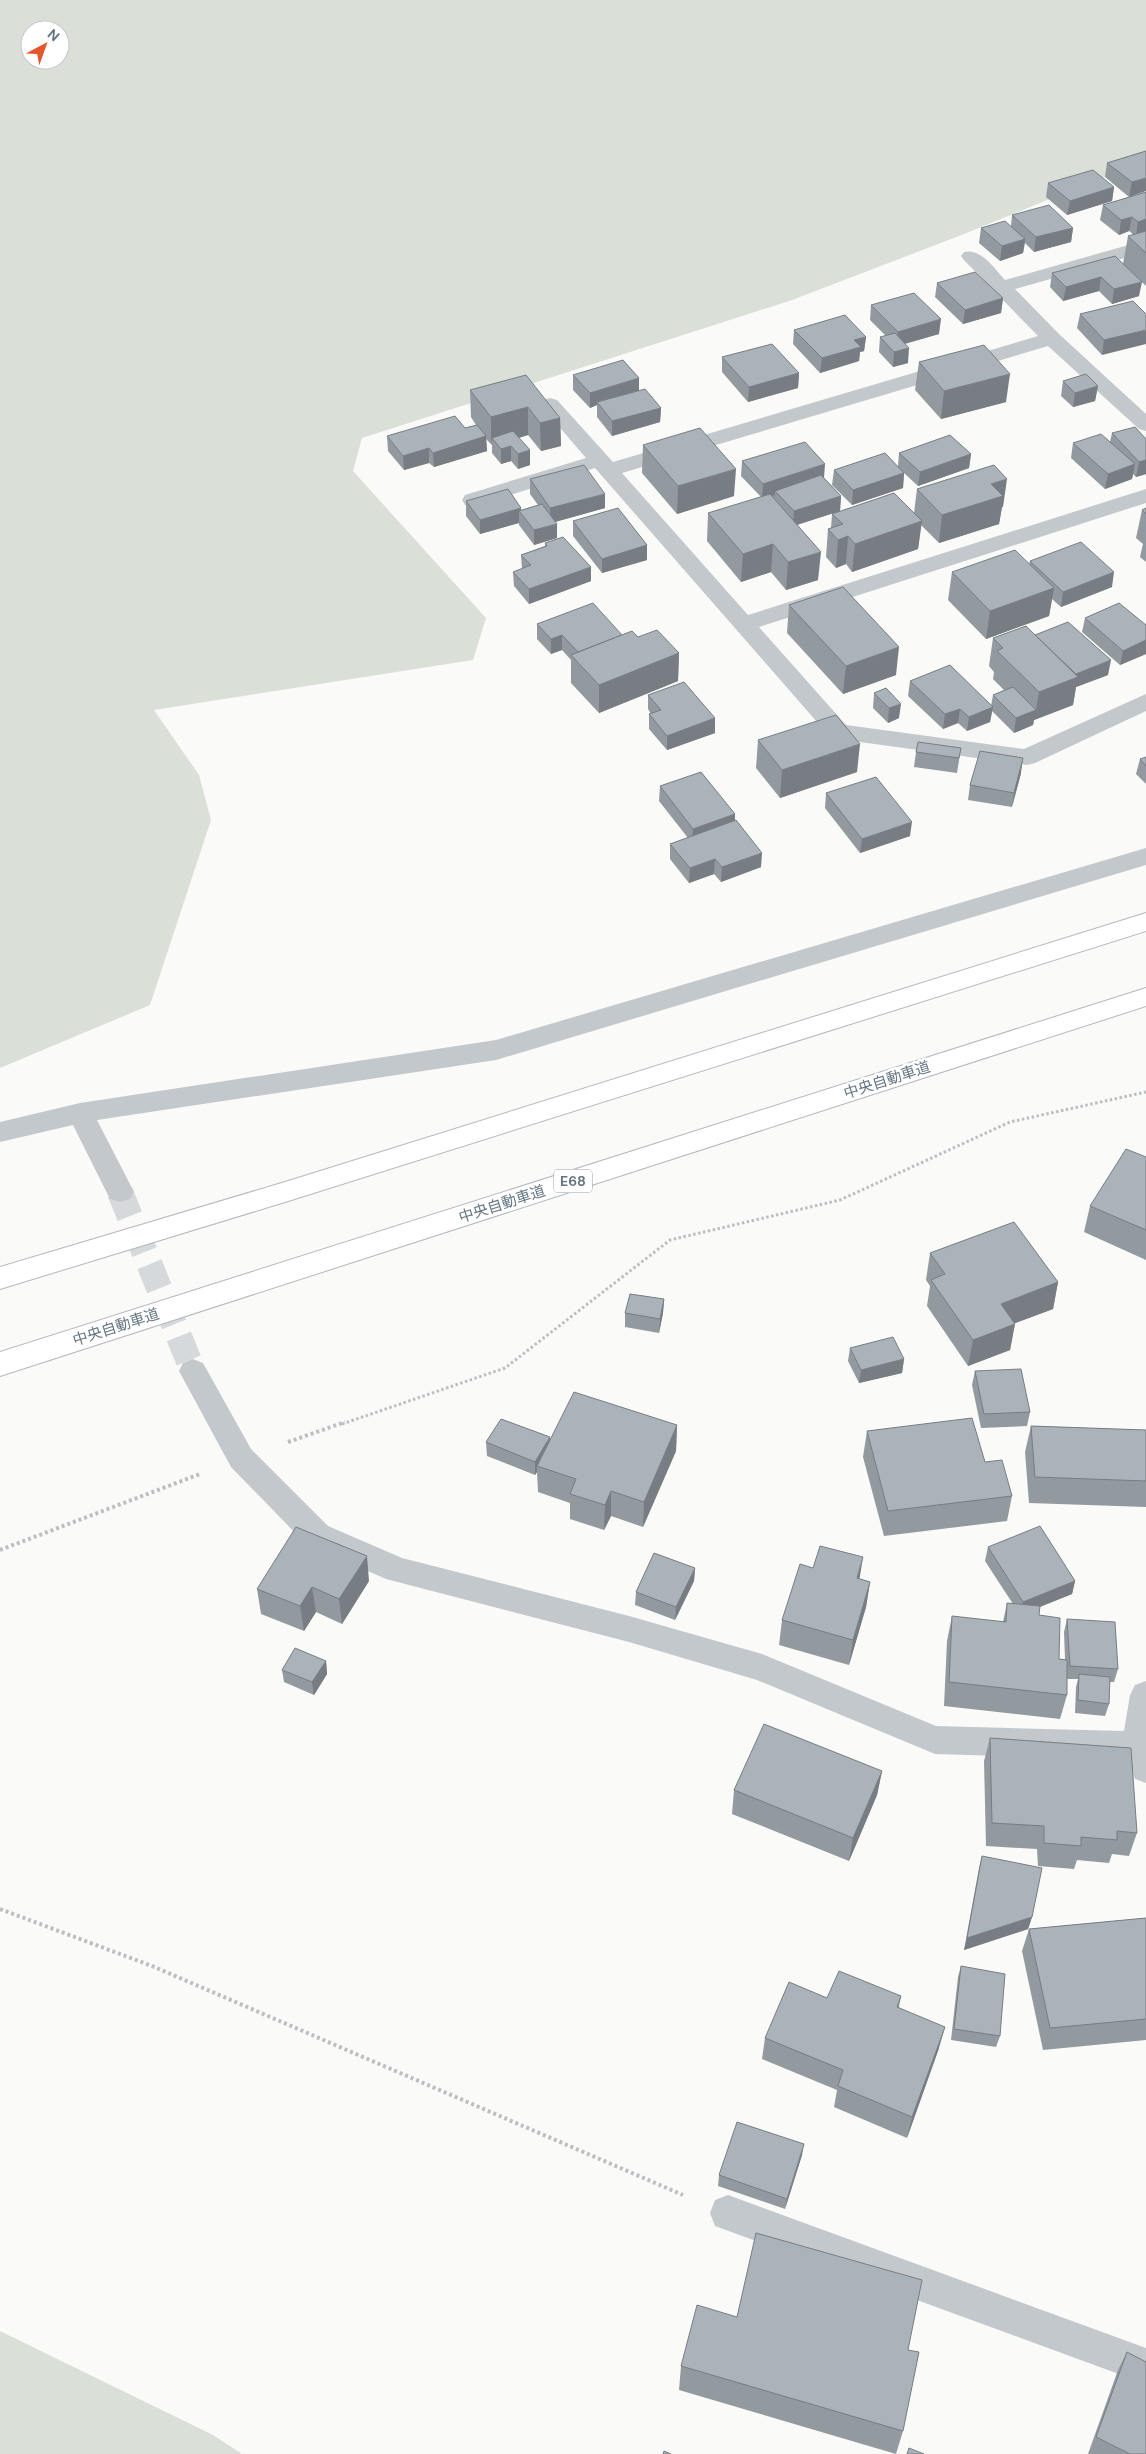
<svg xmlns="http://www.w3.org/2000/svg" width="1146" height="2454" viewBox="0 0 1146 2454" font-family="'DM Sans','Noto Sans JP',sans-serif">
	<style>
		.green { fill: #dadfd7; fill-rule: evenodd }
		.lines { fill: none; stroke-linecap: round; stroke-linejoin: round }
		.minor-tunnel { stroke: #d5d9db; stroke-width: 26; stroke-dasharray: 26 13; stroke-linecap: butt }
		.highway-casing { stroke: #b4b9bd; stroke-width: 2 }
		.path-far1 { stroke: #bbbfc2; stroke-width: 3; stroke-dasharray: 2.5 2.5; stroke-linecap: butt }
		.path { stroke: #bbbfc2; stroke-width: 4; stroke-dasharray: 3 3; stroke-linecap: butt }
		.minor { fill: #c3c8cc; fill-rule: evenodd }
		.highway { fill: #fff; fill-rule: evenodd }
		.wall { fill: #929a9f }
		.shaded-wall { fill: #777d82 }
		.building { fill: #aab3b9; stroke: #777d82 }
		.labels { text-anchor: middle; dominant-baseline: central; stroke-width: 5; stroke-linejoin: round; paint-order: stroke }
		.shield { fill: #fff; stroke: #939fa8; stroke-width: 1 }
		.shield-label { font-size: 14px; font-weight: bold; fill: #657683 }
		.street-label { font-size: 15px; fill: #657683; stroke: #fff }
	</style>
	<rect width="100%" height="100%" fill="#fafaf8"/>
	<g class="green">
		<path d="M0,0h1146v160l-187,76 -167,64 -430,138 -9,33 133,147 -13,42 -319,50 45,65 12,45 -61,185 -150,63zM30,30h30v30h-30z"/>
		<path d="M0,2331l213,104 29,19h-242z"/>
	</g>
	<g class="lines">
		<path class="minor-tunnel" d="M120,1192l73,179"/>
		<g class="highway-casing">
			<g id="highway">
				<path d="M1146,913v18l-861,271 -285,87v-22l285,-85z"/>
				<path d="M1146,988v18l-1146,370v-24z"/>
			</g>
		</g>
		<path class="path-far1" d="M342,1424l163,-56 165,-128 170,-40 170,-78 136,-30"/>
		<g class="path">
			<path d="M288,1442l57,-20"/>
			<path d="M0,1550l200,-76"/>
			<path d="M0,1909l152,57 531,229"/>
		</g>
		<g class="minor">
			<path d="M1146,240v12l-131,37 44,45 87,80v17l-7,-2 -91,-83 -426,127 126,142 398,-126v14l-387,124 87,98 178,24 122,-55v17l-111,52 -8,2 -196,-27 -236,-270 -122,39 -8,-2 -3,-5 3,-5 121,-37 -43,-50 -3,-4 3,-4 7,-2 7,2 56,62 425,-126 -74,-76 -3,-4 3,-4c17,-4 30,16 41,28z"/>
			<path d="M1146,848v17l-650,195 -399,60 37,72 -4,7 -10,3 -10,-3 -37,-74 -73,17v-20l80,-19 416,-63z"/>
			<path d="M193,1359l10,4 48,86 77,77 74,32 227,58 133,38 174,72 188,5 6,-36 5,-10 11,-4v102l-11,-4 -8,-19 -192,-6 -178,-74 -128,-38 -243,-63 -80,-35 -75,-77 -52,-96 4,-8z"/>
			<path d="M728,2195l418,153v36l-431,-158 -5,-13 5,-13z"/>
		</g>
		<use href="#highway" class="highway"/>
	</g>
	<g class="wall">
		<path d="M1146,151l-17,46 -24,-20 2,-14z"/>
		<path d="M1048,183l66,4 -2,14 -45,14 -21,-18z"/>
		<path d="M1146,192v94l-7,-7v17l-27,8 -13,-13 -36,10 -13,-14 2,-14 71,-9 5,-28 6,-1 -5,-4 -10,4 -19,-15 3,-15z"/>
		<path d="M1012,215l61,13 -2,14 -37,10 -9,-9 -2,10 -23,8 -21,-18 2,-15 30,-2z"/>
		<path d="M937,283l66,15 -2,15 -38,11 -28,-27z"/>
		<path d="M871,305l68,29 -34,10 3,19 -15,4 -14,-15 1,-15 6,-1 -16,-16z"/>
		<path d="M1080,314h66l-44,41 -25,-27z"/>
		<path d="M794,330l72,7 -2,14 -4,1 -1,9 -39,12 -27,-29z"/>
		<path d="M722,357l77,16 -1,15 -50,14 -26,-30z"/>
		<path d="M919,362l87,40 -65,17 -26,-29z"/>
		<path d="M573,375l66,16 22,17 -1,14 -48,14 -15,-19v-12l-7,3 -17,-18z"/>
		<path d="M1063,381l35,5 -3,15 -22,6 -12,-11z"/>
		<path d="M470,390l90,28 1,28 -20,5 -13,-16 -9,3 11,27 -12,4 -7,-8 -10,3 -9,-11v-8l-6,-6 1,12 -53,16 -5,-4 -25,7 -16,-19 -1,-15 78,-8 11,-3 -5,-8z"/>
		<path d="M1112,433l34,6v35l-10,3 -3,-3 -1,5 -27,10 -34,-31 2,-15 37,-1z"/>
		<path d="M643,445l91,51 -57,18 -35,-41z"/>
		<path d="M899,453l72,1 -2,14 -51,18 -14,-13 -1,15 -51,17 -20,-20 2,-15 64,-4z"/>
		<path d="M742,461l82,17 17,18 -1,15 -43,14 21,55 -32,10 -15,-18 -30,10 -34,-41 1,-28 53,-16 -20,-21z"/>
		<path d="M530,479l75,29 -50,14 2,2v14l-23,7 -15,-20v-2l-39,11 -14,-18v-15l55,7v2l17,-5 -8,-11z"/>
		<path d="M917,489l86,18h-1l-3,17 -60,19 -18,-18 -3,24 -66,23 -6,-8 -10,4 -10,-11 2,-28 3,-1 1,-14 82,-1z"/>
		<path d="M1146,508v54l-6,-5 3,-13 -7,-6 6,-28z"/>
		<path d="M573,521l74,24v15l-45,13 -29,-37z"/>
		<path d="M545,543l46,24v14l-62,23 -15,-18 -1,-14 9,-3 -1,-14 24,-9z"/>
		<path d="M1030,561l82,26 -51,20 -9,-8 -3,17 -63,23 -38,-39 4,-28 77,-8z"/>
		<path d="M789,605l107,70 -53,19 -56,-61z"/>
		<path d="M1085,618l61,7v29l-26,11 -38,-33z"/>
		<path d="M537,624l101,13 41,16 -1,28 -79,32 -28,-30v-23l-9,-10 -11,4 -14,-15z"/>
		<path d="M1035,635l73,40 -32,12 -3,18 -39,15 -1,5 -19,8 -22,-22 -2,11 -23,9 -9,-8 -15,6 -35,-33 2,-15 81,25 2,-11 11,-5 -11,-11 1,-7 -5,-6 4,-28z"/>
		<path d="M874,693l25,25 -11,5 -15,-15z"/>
		<path d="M648,695l67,23v15l-48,17 -18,-21v-15h2l-3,-5z"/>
		<path d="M758,740l99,32 -77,26 -24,-30z"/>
		<path d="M961,748l-4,25 -43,-6 2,-15z"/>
		<path d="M1146,757v27l-10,-10 4,-15z"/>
		<path d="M1021,773l-9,34 -44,-7 2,-15z"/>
		<path d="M660,786l75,28v7l26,46 -40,15 -7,-8 -25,9 -19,-24v-15l18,-6 -29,-37z"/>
		<path d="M826,793l84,43 -50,17 -35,-45z"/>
		<path d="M1146,1157v103l-62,-28 6,-26z"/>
		<path d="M930,1253l128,29 -5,27 -38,14 -5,27 -42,16 -41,-60 3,-20 -4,-6z"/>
		<path d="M664,1299l-1,14 -4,20 -34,-6v-14z"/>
		<path d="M850,1348l54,11 -2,14 -43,10 -11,-22z"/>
		<path d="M975,1371l55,41 -3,14 -46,2 -9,-43z"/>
		<path d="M677,1425l-1,26 -33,76 -32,-11 -7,14 -34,-11v-16l-32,-11 -1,-20 -2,3 -48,-19 -1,-14 64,-1z"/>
		<path d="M1031,1426l115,4v77l-117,-4 -4,-51z"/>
		<path d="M867,1431l118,31 27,34 -5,25 -123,15 -21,-79z"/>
		<path d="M988,1547l87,34 -3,13 -33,13v8l20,44h6l-1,-27 3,-13 51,50 -4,13h-5v22l-4,12 -30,-3 1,-26 2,-8h-11v16l-7,24 -116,-13 3,-65 5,-25 51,6 4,-19 6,1 -28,-43z"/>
		<path d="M695,1568l-1,13 -19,39 -40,-15 1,-13z"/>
		<path d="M860,1579l10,3 -4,25 -17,58 -70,-20 3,-25z"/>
		<path d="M369,1581l-27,43 -26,-12 -12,19 -43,-17 -4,-25z"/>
		<path d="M326,1661l1,13 -13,21 -30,-13 -2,-12z"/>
		<path d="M990,1738l147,95 -8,23 -17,-2 -3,9 -32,-3 -3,9 -36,-3 -1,-17 -51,-3 -2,-85z"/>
		<path d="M882,1771l-5,24 -28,66 -117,-47 2,-24z"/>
		<path d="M982,1856l50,61 -4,12 -64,21 15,-82z"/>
		<path d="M1146,1918v122l-103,10 -21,-99 7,-22z"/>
		<path d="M961,1966l39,70 -4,11 -45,-7 7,-63z"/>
		<path d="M901,1996l-2,11 40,41 -32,90 -73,-31 3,-17 -75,-31 3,-21 62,-40z"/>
		<path d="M802,2155l-17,54 -67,-23 1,-11z"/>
		<path d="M737,2317l171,33 -5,81 -7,23 -217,-64 2,-24z"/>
		<path d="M1127,2352l19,102h-58l30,-84z"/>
	</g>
	<g class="shaded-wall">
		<path d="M1146,178v13l-17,6 3,-15z"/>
		<path d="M1114,187l-2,14 -45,14 3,-14z"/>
		<path d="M1132,217l-3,14 -10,4 2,-15z"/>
		<path d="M1146,219v14l-10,3 2,-14z"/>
		<path d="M1073,228l-2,14 -37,10 2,-15z"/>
		<path d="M1025,239l-2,14 -23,8 2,-15z"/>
		<path d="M1101,277l-2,14 -36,10 3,-14z"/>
		<path d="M1142,282l-3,14 -27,8 2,-15z"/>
		<path d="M1003,298l-2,15 -38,11 2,-14z"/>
		<path d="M941,319l-2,15 -43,12 2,-14z"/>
		<path d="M1146,330v14l-44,11 2,-15z"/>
		<path d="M866,337l-2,14 -4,1 -1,9 -39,12 2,-15 32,-18z"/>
		<path d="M909,348l-1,15 -15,4 1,-15z"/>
		<path d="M799,373l-1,15 -50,14 1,-15z"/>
		<path d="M1010,374l-4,28 -65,17 3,-28z"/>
		<path d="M639,378v14l-42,10v3l-7,3v-15z"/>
		<path d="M1098,386l-3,15 -22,6 2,-14z"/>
		<path d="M528,407v28l-31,9 -5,-6 -1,7v-28z"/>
		<path d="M661,408l-1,14 -48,14v-15z"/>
		<path d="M560,418l1,28 -20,5 -1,-28z"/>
		<path d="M486,436l1,15 -53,16 -1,-14z"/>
		<path d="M511,446v15l-10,3v-15z"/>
		<path d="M429,448v15l-25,7 -1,-14z"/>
		<path d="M530,450v15l-12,4v-15z"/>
		<path d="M971,454l-2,14 -51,18 2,-14z"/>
		<path d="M1146,460v14l-10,3 3,-15z"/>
		<path d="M825,464l-1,14 -49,13v4l-13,4 1,-15z"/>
		<path d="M1135,464l-3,15 -27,10 3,-15z"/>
		<path d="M736,469l-2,27 -57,18 1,-28z"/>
		<path d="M904,473l-1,15 -51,17 1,-15z"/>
		<path d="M1007,479l-4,28h-1l-3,17 -60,19 3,-28 49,-31z"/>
		<path d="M605,494v14l-54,15 -1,-15z"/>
		<path d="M841,496l-1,15 -47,15 1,-15z"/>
		<path d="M521,508v6l-2,-3v12l-39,11v-14z"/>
		<path d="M922,521l-4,28 -66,23 3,-28z"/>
		<path d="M557,524v14l-23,7v-15z"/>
		<path d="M848,536l-2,28 -10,4 2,-28z"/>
		<path d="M773,544l-2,28 -30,10 2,-28z"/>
		<path d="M647,545v15l-45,13v-14z"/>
		<path d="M821,552l-3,28 -32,10 2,-28z"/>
		<path d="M591,567v14l-62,23v-15z"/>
		<path d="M1114,572l-2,15 -51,20 2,-15z"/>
		<path d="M1054,588l-5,28 -63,23 4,-28z"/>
		<path d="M562,635v15l-11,4v-15z"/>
		<path d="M1146,640v14l-26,11 3,-14z"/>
		<path d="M899,647l-3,28 -53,19 3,-28z"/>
		<path d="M679,653l-1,28 -79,32v-28z"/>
		<path d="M1111,660l-3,15 -32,12 -3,18 -39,15 -1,5 -19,8 2,-15 20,-8 3,-18 35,-17z"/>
		<path d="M901,704l-2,14 -11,5 1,-15z"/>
		<path d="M993,707l-3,15 -23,9 2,-14z"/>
		<path d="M960,709l-2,14 -15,6 2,-15z"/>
		<path d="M715,718v15l-48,17v-14z"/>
		<path d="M860,744l-3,28 -77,26 2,-28z"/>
		<path d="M1023,758l-2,15 -9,34 2,-14z"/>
		<path d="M735,814l-1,14 -42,15 1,-14z"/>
		<path d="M912,822l-2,14 -50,17 2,-14z"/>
		<path d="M762,853l-1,14 -40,15 1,-15z"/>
		<path d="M715,859l-1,15 -25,9 1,-15z"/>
		<path d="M1058,1282l-5,27 -57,21 5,-26z"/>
		<path d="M664,1299l-1,14 -4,20 1,-14z"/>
		<path d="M1015,1324l-5,26 -42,16 5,-26z"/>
		<path d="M904,1359l-2,14 -43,10 2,-13z"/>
		<path d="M677,1425l-1,26 -33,76 1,-25z"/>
		<path d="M550,1437v14l-13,15v6l-2,3v-13z"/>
		<path d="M611,1491v25l-7,14 1,-25z"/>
		<path d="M367,1556l2,25 -27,43 -3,-25z"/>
		<path d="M863,1557l-4,25 -2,-4z"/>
		<path d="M695,1568l-1,13 -19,39 1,-13z"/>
		<path d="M1075,1581l-3,13 -52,21 3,-13z"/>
		<path d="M870,1582l-4,25 -17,58 4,-25z"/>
		<path d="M312,1587l4,25 -12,19 -4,-25z"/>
		<path d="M326,1661l1,13 -13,21 -2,-13z"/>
		<path d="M882,1771l-5,24 -28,66 4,-23z"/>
		<path d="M1032,1917l-4,12 -64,21 3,-12z"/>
		<path d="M945,2027l-6,21 -32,90 5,-21z"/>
		<path d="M804,2144l-2,11 -17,54 2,-10z"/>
	</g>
	<g class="building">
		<path d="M1146,151v27l-14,4 -25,-19z"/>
		<path d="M1093,170l21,17 -44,14 -22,-18z"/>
		<path d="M1146,192v27l-8,3 -6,-5 -11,3 -18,-15z"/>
		<path d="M1049,205l24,23 -37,9 -24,-22z"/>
		<path d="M1005,221l20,18 -23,7 -21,-18z"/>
		<path d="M1146,231v22l-18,-17z"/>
		<path d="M1115,256l27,26 -28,7 -13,-12 -35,10 -14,-14z"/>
		<path d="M975,272l28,26 -38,12 -28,-27z"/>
		<path d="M914,293l27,26 -43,13 -27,-27z"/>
		<path d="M1133,301l13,13v16l-42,10 -24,-26z"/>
		<path d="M845,315l21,22 -12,3 7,7 -39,11 -28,-28z"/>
		<path d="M895,333l14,15 -15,4 -14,-15z"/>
		<path d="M772,344l27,29 -50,14 -27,-30z"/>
		<path d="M984,345l26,29 -66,17 -25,-29z"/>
		<path d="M623,360l16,18 -49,15 -17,-18z"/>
		<path d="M1086,374l12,12 -23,7 -12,-12z"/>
		<path d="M526,375l34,43 -20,5 -12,-16 -37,10 -21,-27z"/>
		<path d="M645,389l16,19 -49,13 -15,-19z"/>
		<path d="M455,416l10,12 12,-3 9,11 -53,17 -4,-5 -26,8 -16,-20z"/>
		<path d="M1135,427l11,12v21l-7,2 -27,-29z"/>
		<path d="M700,428l36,41 -58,17 -35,-41z"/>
		<path d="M513,431l17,19 -12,4 -7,-8 -10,3 -9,-11z"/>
		<path d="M1101,434l34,30 -27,10 -35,-31z"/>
		<path d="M950,435l21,19 -51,18 -21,-19z"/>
		<path d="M805,442l20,22 -62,20 -21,-23z"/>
		<path d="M885,453l19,20 -51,17 -19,-20z"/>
		<path d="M584,465l21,29 -55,14 -20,-29z"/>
		<path d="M994,465l13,14 -16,5 12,12 -61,19 -25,-26z"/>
		<path d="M821,475l20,21 -47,15 -19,-20z"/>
		<path d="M508,489l13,19 -41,12 -14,-19z"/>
		<path d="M894,493l28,28 -67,23 -7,-8 -10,4 -10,-11 15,-5 -11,-10z"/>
		<path d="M770,494l51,58 -33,10 -15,-18 -30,10 -35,-41z"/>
		<path d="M542,504l15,20 -23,6 -15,-19z"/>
		<path d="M618,508l29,37 -45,14 -29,-38z"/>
		<path d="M1146,508v6l-4,-4z"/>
		<path d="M563,537l28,30 -62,22 -16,-17 18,-7 -10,-10 26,-9 -2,-3z"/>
		<path d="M1081,542l33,30 -51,20 -33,-31z"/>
		<path d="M1015,550l39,38 -64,23 -38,-39z"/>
		<path d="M843,587l56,60 -53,19 -57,-61z"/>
		<path d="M593,603l29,32 -44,17 -16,-17 -11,4 -14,-15z"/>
		<path d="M1119,603l27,22v15l-23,11 -38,-33z"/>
		<path d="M1068,622l43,38 -35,14 -41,-39z"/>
		<path d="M1026,626l52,51 -39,15 -42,-41 6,-3 -10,-10z"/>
		<path d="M657,630l22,23 -80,32 -28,-30 61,-24 6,6z"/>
		<path d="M950,665l43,42 -24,10 -9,-8 -15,5 -35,-33z"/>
		<path d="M684,682l31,36 -48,18 -18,-22 12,-4 -13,-15z"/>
		<path d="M1013,687l23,23 -20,8 -23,-23z"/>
		<path d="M886,688l15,16 -12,4 -15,-15z"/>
		<path d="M836,715l24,29 -78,26 -24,-30z"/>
		<path d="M918,742l43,6 -2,10 -43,-6z"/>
		<path d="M980,751l43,7 -9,35 -44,-8z"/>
		<path d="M1146,757v9l-6,-7z"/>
		<path d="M701,772l34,42 -42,15 -33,-43z"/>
		<path d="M876,777l36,45 -50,17 -36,-46z"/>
		<path d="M736,820l26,33 -40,14 -7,-8 -25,9 -20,-24z"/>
		<path d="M1126,1149l20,8v73l-56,-24z"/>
		<path d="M1014,1222l44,60 -57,22 14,20 -42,16 -42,-60 14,-6 -15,-21z"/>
		<path d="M630,1294l34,5 -4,20 -35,-6z"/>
		<path d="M893,1337l11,22 -43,11 -11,-22z"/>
		<path d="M1021,1369l9,43 -46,2 -9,-43z"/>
		<path d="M574,1392l103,33 -33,77 -33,-11 -6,14 -35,-11 6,-15 -39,-13z"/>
		<path d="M972,1418l13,44 17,-2 10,36 -124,15 -21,-80z"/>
		<path d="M501,1419l49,18 -15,25 -49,-20z"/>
		<path d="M1031,1426l115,4v51l-111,-4z"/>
		<path d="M1040,1526l35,55 -52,21 -35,-55z"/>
		<path d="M296,1527l71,29 -28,43 -27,-12 -12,19 -43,-17z"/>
		<path d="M820,1546l43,11 -6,21 13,4 -17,58 -71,-20 18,-56 13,4z"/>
		<path d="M654,1553l41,15 -19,39 -40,-15z"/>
		<path d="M1007,1603l33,3 -1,9 21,3 -1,41 8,1v35l-118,-13 3,-66 54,6z"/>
		<path d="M1067,1619l48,3 3,47 -48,-3z"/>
		<path d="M295,1648l31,13 -14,21 -30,-12z"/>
		<path d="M1079,1674l31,3 -1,27 -31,-4z"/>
		<path d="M764,1724l118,47 -29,67 -119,-48z"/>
		<path d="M990,1738l141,10 6,85 -20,-2v9l-36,-3v9l-37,-3v-17l-52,-3z"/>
		<path d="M982,1856l60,12 -10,49 -65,21z"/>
		<path d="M1146,1918v101l-96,9 -21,-99z"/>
		<path d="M961,1966l44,8 -5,62 -46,-7z"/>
		<path d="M839,1971l62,25 -4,11 48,20 -33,90 -74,-31 5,-16 -78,-32 24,-56 38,16z"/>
		<path d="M737,2122l67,22 -17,55 -68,-24z"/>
		<path d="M756,2233l166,47 -14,70 11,2 -16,79 -222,-65 16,-61 40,12z"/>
		<path d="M1127,2352l19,10v92h-16l-34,-17z"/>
		<path d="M909,2448l15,6h-17z"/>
		<path d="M664,2451l7,3h-8z"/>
	</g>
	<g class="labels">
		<rect class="shield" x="554" y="1169.5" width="38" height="23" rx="4"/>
		<g class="shield-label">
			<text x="573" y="1181">E68</text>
		</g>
		<g class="street-label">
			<text transform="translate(887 1080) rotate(-18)">中央自動車道</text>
			<text transform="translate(502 1204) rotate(-18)">中央自動車道</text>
			<text transform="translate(116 1327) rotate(-18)">中央自動車道</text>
		</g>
	</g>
	<g transform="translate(45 45) rotate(41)"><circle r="24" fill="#ffffff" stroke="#c1c8cd"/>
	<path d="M0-4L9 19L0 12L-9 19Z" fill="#e4572e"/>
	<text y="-8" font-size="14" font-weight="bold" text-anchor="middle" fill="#657683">N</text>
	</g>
</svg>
